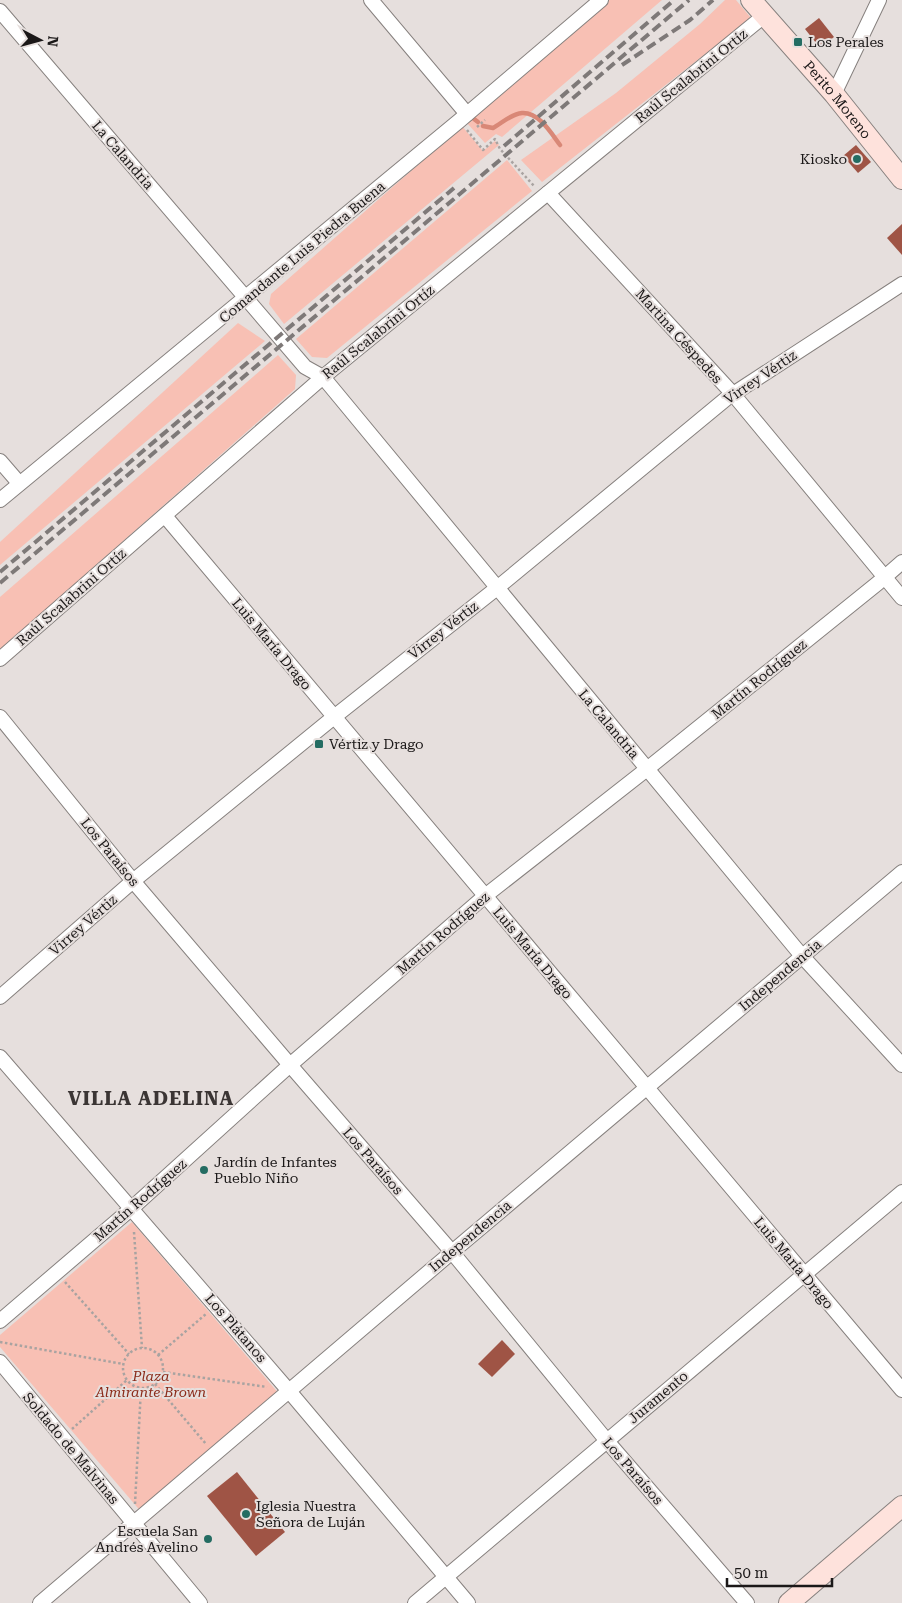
<svg xmlns="http://www.w3.org/2000/svg" width="902" height="1603" viewBox="0 0 902 1603" font-family="'Roboto Serif',serif">
	<style>
		.green { fill: #f8c0b4 }
		.lines { fill: none; stroke-linecap: round; stroke-linejoin: round }
		.stream { stroke: #d98877; stroke-width: 4.5 }
		.building { fill: #9f5445 }
		.street-casing { stroke: #86807e; stroke-width: 16 }
		.secondary-casing { stroke: #86807e; stroke-width: 22 }
		.path { stroke: #a9a3a1; stroke-width: 2.5; stroke-dasharray: 2.5 2.5; stroke-linecap: butt }
		.street { stroke: #fff; stroke-width: 14 }
		.secondary { stroke: #fee2dc; stroke-width: 20 }
		.rail { stroke: #7e7978; stroke-width: 4; stroke-dasharray: 10 5; stroke-linecap: butt }
		.poi-dot { fill: #246c62; stroke: #e6dfdd; stroke-width: 2 }
		.labels { text-anchor: middle; dominant-baseline: central; stroke-width: 4; stroke-linejoin: round; paint-order: stroke }
		.poi-label { font-size: 14px; fill: #1b1818; stroke: #e6dfdd; text-anchor: start }
		.street-label { font-size: 14px; fill: #1b1818; stroke: #e6dfdd }
		.park-label { font-size: 14px; font-style: italic; fill: #8b2b1a; stroke: #e6dfdd }
		.district-label { font-size: 19px; font-weight: bold; letter-spacing: 1px; fill: #3b3534; stroke: #e6dfdd }
	</style>
	<rect width="100%" height="100%" fill="#e6dfdd"/>
	<g class="green">
		<path d="M608,0h54l-160,137 -6,-3 -11,9 -19,-21z"/>
		<path d="M725,0h11l15,18 -209,164 -21,-22 95,-67 84,-69z"/>
		<path d="M462,126l21,25 12,-10 4,4 -215,179 -15,-20 2,-10z"/>
		<path d="M507,160l25,31 -205,167 -15,-1 -16,-18z"/>
		<path d="M238,323l27,18 -265,224v-23z"/>
		<path d="M278,355l18,20 -1,14 -295,261v-53z"/>
		<path d="M132,1222l148,173 -137,119 -143,-167v-12z"/>
	</g>
	<g class="lines">
		<g class="stream">
			<path d="M474,119l4,3"/>
			<path d="M483,126l10,2c9,-5 18,-14 29,-15 17,-1 29,20 38,32"/>
		</g>
	</g>
	<g class="building">
		<path d="M819,18l15,19 -14,11 -15,-19z"/>
		<path d="M856,145l15,17 -13,11 -15,-17z"/>
		<path d="M902,224v31l-15,-17z"/>
		<path d="M502,1340l13,14 -23,23 -14,-13z"/>
		<path d="M237,1472l48,60 -29,24 -49,-60z"/>
	</g>
	<g class="lines">
		<g class="street-casing">
			<g id="street">
				<path d="M371,0l96,114"/>
				<path d="M0,11l305,356 18,10 479,579 100,109"/>
				<path d="M834,94l45,-94"/>
				<path d="M548,193l185,201 169,204"/>
				<path d="M0,461l19,22"/>
				<path d="M0,500l459,-379 142,-121"/>
				<path d="M165,516l737,874"/>
				<path d="M0,659l323,-282 441,-361"/>
				<path d="M0,717l133,164 157,184 162,187 155,189 140,162"/>
				<path d="M0,997l133,-116 201,-164 163,-129 230,-190 175,-114"/>
				<path d="M0,1057l289,334 179,212"/>
				<path d="M0,1321l132,-113 158,-143 195,-169 162,-127 231,-186 24,-21"/>
				<path d="M0,1362l200,241"/>
				<path d="M40,1603l412,-351 450,-380"/>
				<path d="M415,1603l487,-411"/>
			</g>
		</g>
		<g class="secondary-casing">
			<g id="secondary">
				<path id="s1" d="M751,0l83,94 68,85"/>
				<path d="M789,1603l113,-97"/>
			</g>
		</g>
		<g class="path">
			<path d="M477,127l8,-7"/>
			<path d="M467,130l16,20 12,-11 5,10 35,38"/>
			<path d="M134,1232l8,116"/>
			<path d="M65,1282l64,72"/>
			<path d="M0,1342l123,22"/>
			<circle cx="143" cy="1368" r="20"/>
			<path d="M158,1355l48,-41"/>
			<path d="M163,1372l104,15"/>
			<path d="M155,1384l51,60"/>
			<path d="M72,1429l55,-49"/>
			<path d="M135,1504l6,-116"/>
		</g>
		<use href="#street" class="street"/>
		<use href="#secondary" class="secondary"/>
		<g class="rail">
			<path d="M622,65l68,-45 23,-20"/>
			<path d="M504,146l170,-146"/>
			<path d="M0,572l454,-384"/>
			<path d="M0,583l689,-583"/>
		</g>
	</g>
	<g class="poi-dot">
		<rect x="793" y="37" width="10" height="10" rx="2.5"/>
		<circle cx="857" cy="159" r="5"/>
		<rect x="314" y="739" width="10" height="10" rx="2.5"/>
		<circle cx="204" cy="1170" r="5"/>
		<circle cx="246" cy="1514" r="5"/>
		<circle cx="208" cy="1539" r="5"/>
	</g>
	<g class="labels">
		<g class="poi-label">
			<text x="808" y="42">Los Perales</text>
			<text x="847" y="159" text-anchor="end">Kiosko</text>
			<text x="329" y="744">Vértiz y Drago</text>
			<text x="214" y="1162">Jardín de Infantes<tspan x="214" dy="16">Pueblo Niño</tspan></text>
			<text x="256" y="1506">Iglesia Nuestra<tspan x="256" dy="16">Señora de Luján</tspan></text>
			<text x="198" y="1531" text-anchor="end">Escuela San<tspan x="198" dy="16">Andrés Avelino</tspan></text>
		</g>
		<g class="street-label">
			<text transform="translate(691 76) rotate(-39)">Raúl Scalabrini Ortíz</text>
			<text stroke="none"><textPath href="#s1" startOffset="132">Perito Moreno</textPath></text>
			<text transform="translate(123 155) rotate(49)">La Calandria</text>
			<text transform="translate(302 252) rotate(-40)">Comandante Luis Piedra Buena</text>
			<text transform="translate(378 332) rotate(-39)">Raúl Scalabrini Ortíz</text>
			<text transform="translate(679 336) rotate(48)">Martina Céspedes</text>
			<text transform="translate(760 377) rotate(-34)">Virrey Vértiz</text>
			<text transform="translate(71 597) rotate(-41)">Raúl Scalabrini Ortíz</text>
			<text transform="translate(443 630) rotate(-38)">Virrey Vértiz</text>
			<text transform="translate(272 644) rotate(50)">Luis María Drago</text>
			<text transform="translate(759 679) rotate(-39)">Martín Rodríguez</text>
			<text transform="translate(609 724) rotate(50)">La Calandria</text>
			<text transform="translate(110 852) rotate(51)">Los Paraísos</text>
			<text transform="translate(83 925) rotate(-41)">Virrey Vértiz</text>
			<text transform="translate(443 933) rotate(-41)">Martín Rodríguez</text>
			<text transform="translate(533 953) rotate(50)">Luis María Drago</text>
			<text transform="translate(780 975) rotate(-40)">Independencia</text>
			<text transform="translate(373 1161) rotate(49)">Los Paraísos</text>
			<text transform="translate(140 1200) rotate(-41)">Martín Rodríguez</text>
			<text transform="translate(470 1236) rotate(-40)">Independencia</text>
			<text transform="translate(794 1263) rotate(50)">Luis María Drago</text>
			<text transform="translate(236 1328) rotate(49)">Los Plátanos</text>
			<text transform="translate(658 1397) rotate(-40)">Juramento</text>
			<text transform="translate(71 1448) rotate(50)">Soldado de Malvinas</text>
			<text transform="translate(633 1471) rotate(49)">Los Paraísos</text>
		</g>
		<g class="park-label">
			<text x="151" y="1376">Plaza<tspan x="151" dy="16">Almirante Brown</tspan></text>
		</g>
		<g class="district-label">
			<text x="151" y="1098">VILLA ADELINA</text>
		</g>
	</g>
	<g transform="translate(40 40) rotate(96)" stroke="#e6dfdd" stroke-width="4" paint-order="stroke">
	<path d="M0-4L9 19L0 12L-9 19Z" fill="#1b1818"/>
	<text y="-8" font-size="14" font-weight="bold" text-anchor="middle" fill="#1b1818">N</text>
	</g>
	<path d="M727 1578v8h105v-8" fill="none" stroke="#1b1818" stroke-width="2.5"/>
	<text x="734" y="1578" font-size="15" fill="#1b1818" stroke="#e6dfdd" stroke-width="4" paint-order="stroke">50 m</text>
</svg>
